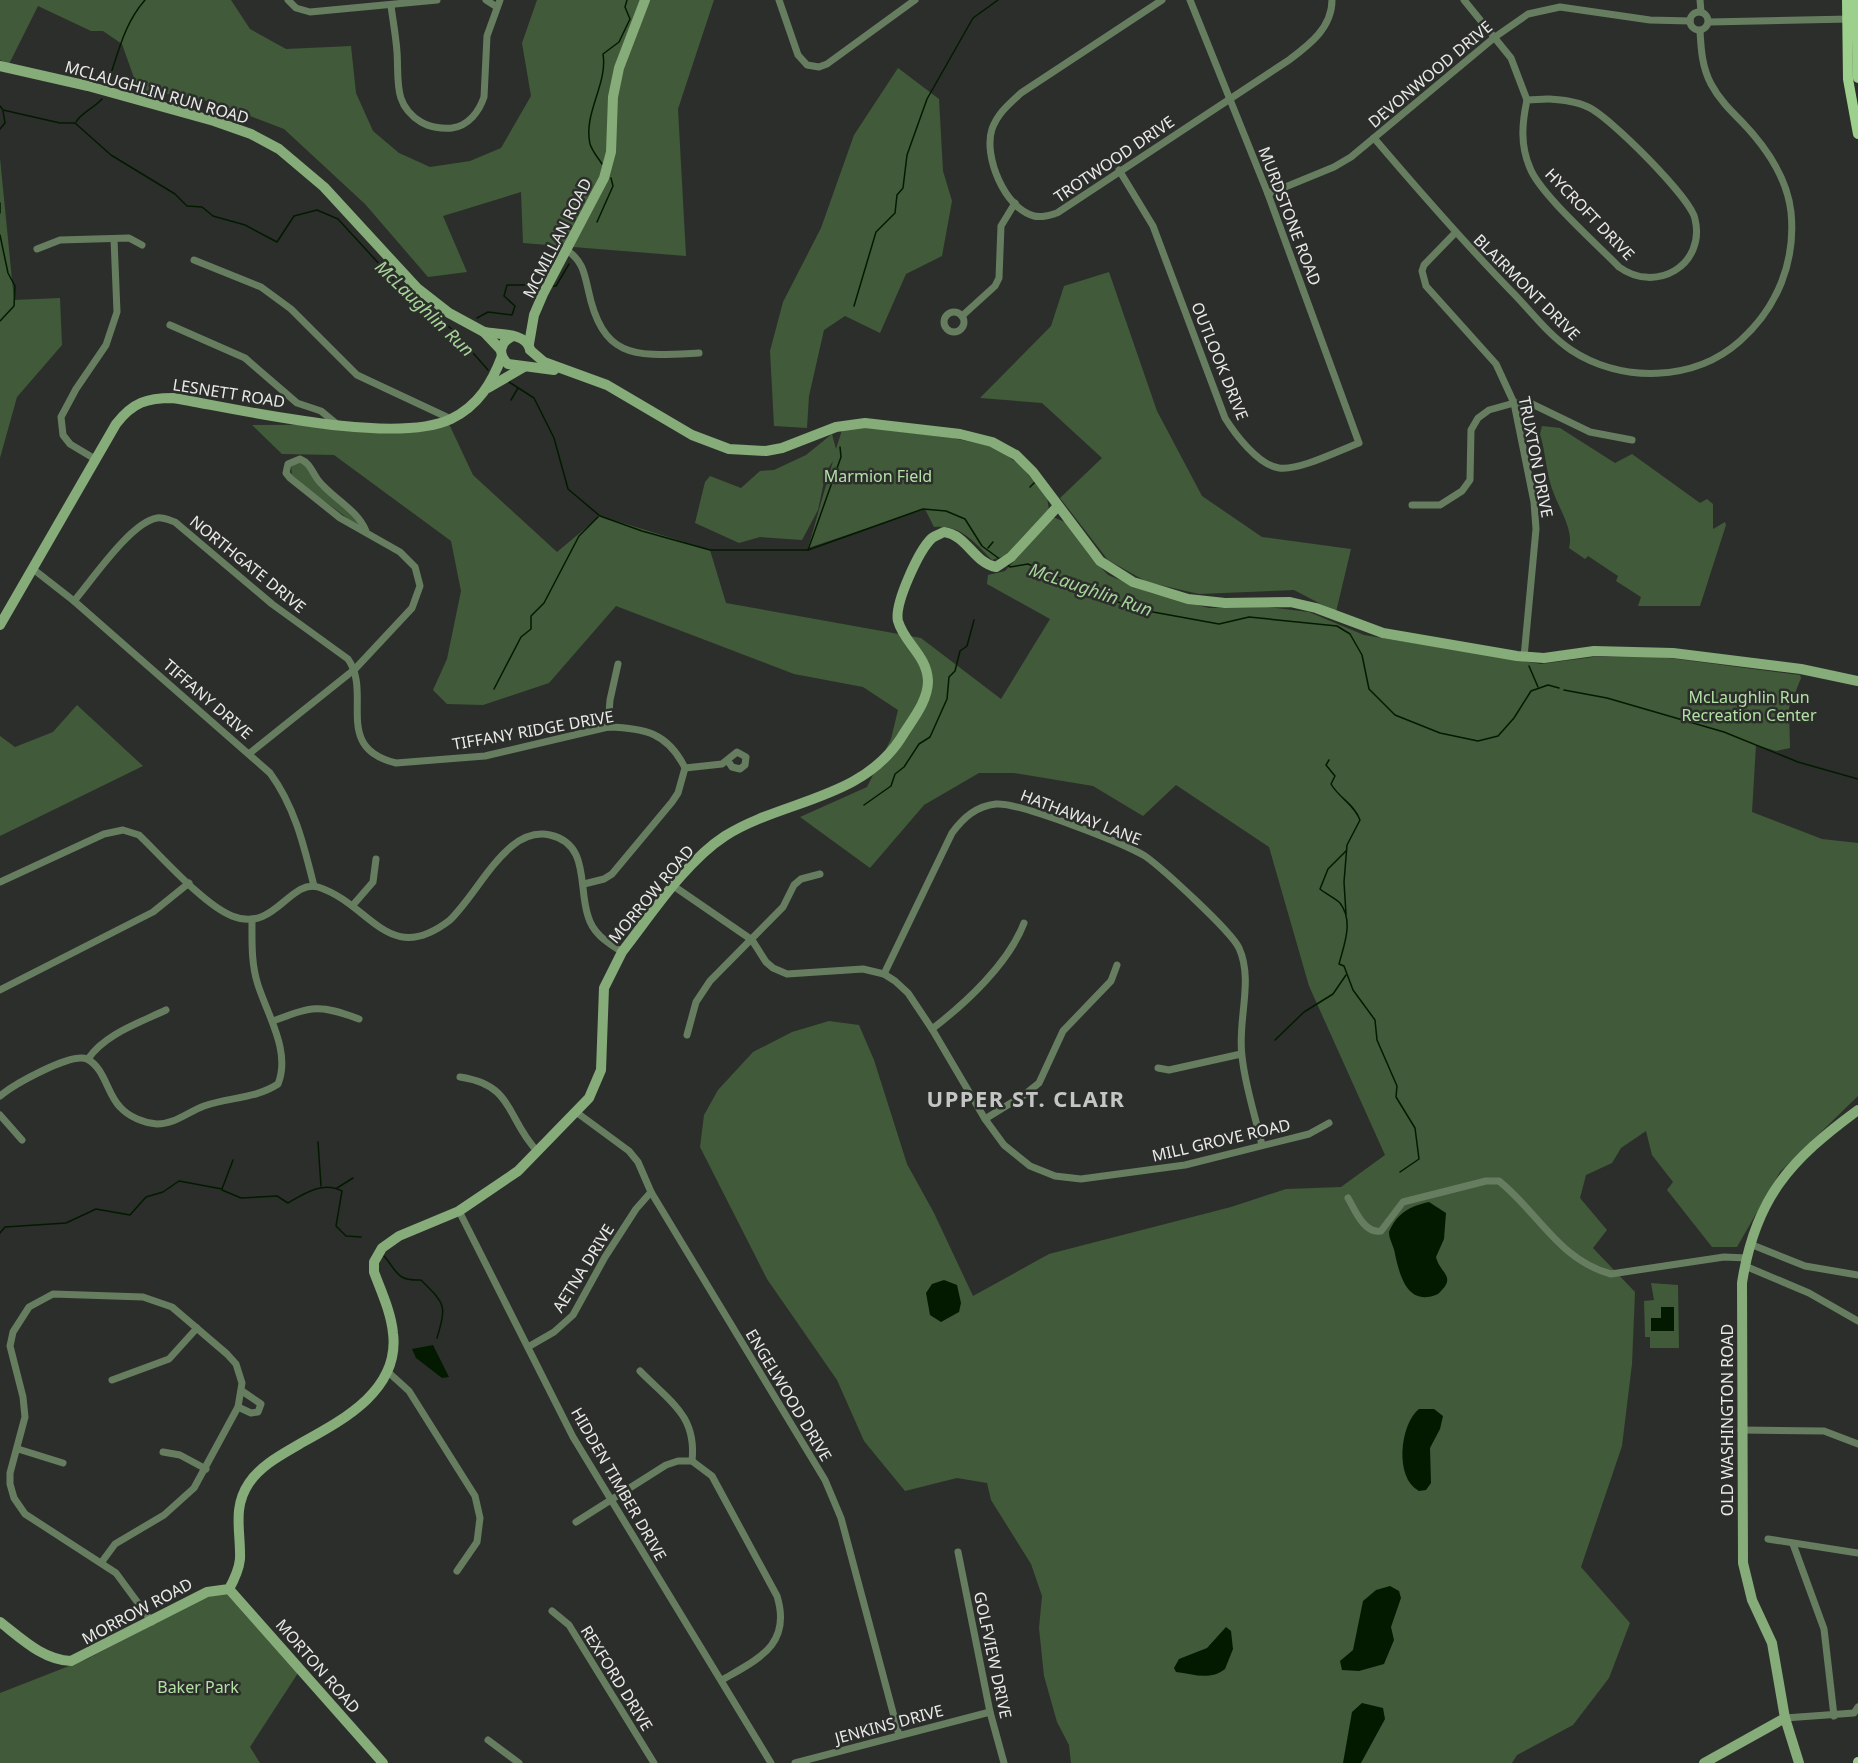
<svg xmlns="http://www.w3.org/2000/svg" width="1858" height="1763" viewBox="0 0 1858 1763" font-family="'Noto Sans',sans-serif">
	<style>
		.green { fill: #415a39 }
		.water { fill: #031a00 }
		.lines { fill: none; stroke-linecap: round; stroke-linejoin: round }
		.stream { stroke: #031a00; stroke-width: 1.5 }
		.street { stroke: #667e5f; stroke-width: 7 }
		.secondary { stroke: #85ac79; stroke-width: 10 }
		.primary { stroke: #9dd08d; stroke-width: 10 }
		.labels { text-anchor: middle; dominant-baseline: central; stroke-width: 5; stroke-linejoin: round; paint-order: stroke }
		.street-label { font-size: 16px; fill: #e9eae8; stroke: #2c2e2b }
		.park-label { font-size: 16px; fill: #b3e1a5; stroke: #2c2e2b }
		.water-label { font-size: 18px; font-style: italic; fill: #a7d599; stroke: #2c2e2b }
		.district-label { font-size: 22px; font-weight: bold; letter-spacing: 1.5px; fill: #c3c6c2; stroke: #2c2e2b }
	</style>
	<rect width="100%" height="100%" fill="#2c2e2b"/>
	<g class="green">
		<path d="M0,0h231l19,29 36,20 65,-3 5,47 17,38 26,22 31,14 40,-6 31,-13 30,-52 -9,-53 15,-43h177l-36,109 8,147 -163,-13 -2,-51 -78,24 24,56 -39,5 -63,-73 -81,-75 -70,-27 -76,-13 -16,-45 -19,-13h-12l-53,-25 -29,58 -9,-4z"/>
		<path d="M898,68l41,31 4,72 9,30 -10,55 -36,18 -26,59 -35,-17 -21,14 -15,66 -2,32 -33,-2 -4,-75 13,-49 38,-74 33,-93z"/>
		<path d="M0,158l14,142 46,-2 2,47 -45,52 -17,61z"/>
		<path d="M1109,272l48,139 45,85 60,41 89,12 -15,63 -42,-22 -95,4 -52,-12 -39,-22 -48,-62 42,-40 -60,-55 -62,-5 71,-72 13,-40z"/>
		<path d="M449,424l24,51 84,77 43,-36 110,34 16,53 195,35 80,61 49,-80 -63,-35 1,-9 17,-4 48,-54 12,5 24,33 19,20 43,18 58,15 58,-1 42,5 55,23 177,29 52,-7 61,-1 146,19 1,3 -12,30 1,40 -14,3 -20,-6 -4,67 70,27 36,4v253l-78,76 -43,75h-25l-45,-57 6,-8 -21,-27 -6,-24 -25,17 -9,15 -26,12 -6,23 27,32 -14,18 42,44 -3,72 -10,82 -41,121 49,56 -21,55 -36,47 -56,30 -5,8h-441l-2,-18 -12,-23 -13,-46 -5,-48 3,-32 -11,-32 -40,-64 -4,-17 -30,-5 -52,13 -41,-50 -27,-61 -70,-101 -67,-132 4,-32 14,-25 35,-38 39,-20 37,-11 30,4 15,35 33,104 27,49 39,83 76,-42 182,-47 55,-18 55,-2 44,-32 -76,-169 -40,-139 -93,-62 -33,31 -50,-30 -79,-13h-35l-55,32 -54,63 -70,-51 67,-30 24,-48 7,-29 -35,-23 -69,-13 -178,-68 -67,77 -66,22 -36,-1 -14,-14 14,-31 14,-68 -10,-50 -117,-86 -52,-1 -30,-29z"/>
		<path d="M1542,426l18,2 55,35 17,-9 68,49 7,-4 6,5v25l12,-7 1,3 -26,81h-62l3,-9 -25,-16 2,-5 -30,-20 -3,3 -16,-11c5,-17 -9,-38 -15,-54 -8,-19 -8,-41 -14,-60z"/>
		<path d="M862,427l91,11 42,9 25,18 27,32 2,13 -38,44 -19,6c-18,-18 -31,-36 -58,-33l-9,-18 -117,39 25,-87 -7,11 -8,38 -16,30 -42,-3 -21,6 -44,-20 10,-41 5,-6 31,12 19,-17 14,-1 32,-15 26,-21 4,15 6,-19z"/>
		<path d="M302,462l21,26 37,34 -2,4 -66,-49 -1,-12z"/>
		<path d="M77,705l66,61 -143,70v-100l15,11 38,-15z"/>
		<path d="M1651,1283l27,2 1,63h-29v-11h-5l-1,-36 10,-1z"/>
		<path d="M213,1593h15l70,80 -48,74 10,16h-260v-70l87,-34z"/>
	</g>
	<g class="water">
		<path d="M1429,1202l17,11 -2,26 -8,18c4,17 22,19 2,37 -30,13 -38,-17 -43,-40 -1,-8 -6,-14 -6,-22 8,-19 21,-26 40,-30z"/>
		<path d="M944,1280l13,5 4,18 -2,9 -18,10 -11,-7 -4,-22 6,-9z"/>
		<path d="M1661,1307h13v24h-23v-13h10z"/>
		<path d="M433,1345l16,32 -7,1 -26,-20 -4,-9z"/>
		<path d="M1419,1409h15l9,7 -3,13 -10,19 1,35 -5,7 -7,1c-25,-13 -19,-67 0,-82z"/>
		<path d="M1390,1586l9,5 2,7 -10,29 3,13 -10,24 -25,7 -17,-1 -2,-9 13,-11 10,-49 13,-11z"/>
		<path d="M1226,1627l5,4 2,18 -8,20c-15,12 -32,5 -49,3l-2,-4 5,-9 28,-11z"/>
		<path d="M1362,1703l21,5 2,11 -24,44h-18l9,-51z"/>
	</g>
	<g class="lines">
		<g class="stream">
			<path d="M107,85c11,-30 16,-60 38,-85"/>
			<path d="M0,106l3,4 57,13h15l36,32 64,39 12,12 15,1 11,9 32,9 32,17 17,-26 23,-6 21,9 77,84 37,26 36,41"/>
			<path d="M76,122c5,-9 18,-14 26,-23"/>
			<path d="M0,129l5,-6 -2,-12"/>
			<path d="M602,164c-3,-5 -10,-13 -12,-20 -7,-31 18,-60 13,-90l16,-12 11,-23 -5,-12 2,-7"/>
			<path d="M0,203v10"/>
			<path d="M597,222l16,-36 -2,-8"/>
			<path d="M0,235l8,38 7,13 -1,20 -14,15"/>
			<path d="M553,286h3l13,-22"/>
			<path d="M854,306l22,-74 19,-19 2,-18 6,-7 4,-33 20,-56 46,-81 25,-18"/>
			<path d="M477,318l11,-6 24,3 3,-9 -11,-10 3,-11h34"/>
			<path d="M509,382l25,16 20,40 14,51 32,27 42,15 68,19h98l115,-41 23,2 19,8 17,27 19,14"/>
			<path d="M511,400l7,-12"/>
			<path d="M1030,487l5,-5"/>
			<path d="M988,548l5,-6"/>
			<path d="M808,550l33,-93 -1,-10"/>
			<path d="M1007,564l3,3 18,-3 75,33 39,13 77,14 30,-7 88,9 13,8 12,21 7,34 26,26 45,18 38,8 20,-5 16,-18 17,-27 17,-6 11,3"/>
			<path d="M1529,666l9,21"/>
			<path d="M494,689l27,-52 10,-8v-13l13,-13 35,-67 19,-19"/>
			<path d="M1564,690l43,8 117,34 74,30 60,17"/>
			<path d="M1329,760l-3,5 9,11 -4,8c8,14 23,20 29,36l-13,25 -3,37 2,32"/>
			<path d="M864,805l27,-19 4,-12 9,-7 15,-23 11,-7 17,-38 2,-22 6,-6 5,-20 7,-5 7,-26"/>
			<path d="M1346,851l-18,18 -8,20c6,5 15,9 20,14 14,18 4,42 -1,61l5,2 9,24 22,30 2,20 20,46 -1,11 19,31 4,31 -19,13"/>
			<path d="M1275,1040l29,-28 29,-18 13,-19"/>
			<path d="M318,1142l3,44"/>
			<path d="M337,1188l16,-10"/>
			<path d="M222,1190l19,8 36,-2 11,7c17,-10 35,-22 54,-12l-6,35 10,10 15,1"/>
			<path d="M0,1233l5,-6 61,-4 30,-14 34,6 16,-18 17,-5 16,-11 43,8 11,-29"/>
			<path d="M384,1256c14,16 12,25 37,24 24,24 26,24 16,58"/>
		</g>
		<g class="street">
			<path d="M288,0l8,8 14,4 127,-12"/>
			<path d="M486,0l11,7"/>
			<path d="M779,0l19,55 9,10 12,2 8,-3 88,-64"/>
			<path d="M1162,0l-141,93c-12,11 -23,20 -29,36 -9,27 13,80 42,87 8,2 16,-1 23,-3l232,-153c20,-15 43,-32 43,-60"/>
			<path d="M1464,0l47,58 16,42"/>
			<path d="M1700,0l1,12"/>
			<path d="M391,6c2,15 5,31 6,46 2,29 -4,53 24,70 8,5 21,7 31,6 16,-2 27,-16 32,-31l3,-61 13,-36"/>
			<circle cx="1699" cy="21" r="9"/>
			<path d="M1709,22l141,-3"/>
			<path d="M1548,99c13,1 28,2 40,8 21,9 103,91 107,112 11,46 -39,75 -76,48 -22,-23 -79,-73 -89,-99 -10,-23 -8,-45 -3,-68z"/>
			<path d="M1374,138c46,54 92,107 142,158 17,18 34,40 55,54 50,33 123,32 169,-9 37,-33 56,-79 51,-129 -4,-35 -25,-65 -49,-90 -12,-12 -23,-23 -31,-38 -9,-17 -10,-35 -11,-53"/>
			<path d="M1119,170l34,56 72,192c10,16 33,47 54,50 20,3 61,-18 80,-25l-91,-249 -78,-194"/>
			<path d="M1268,194l66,-27 17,-10 144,-120 33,-23 32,-7 90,13 40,1"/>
			<path d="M1455,233l-31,32 -2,6 4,15 70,78 18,39 20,99 2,27 -12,128"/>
			<path d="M37,249l23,-9 69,-2 13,7"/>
			<path d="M567,250c15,11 17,21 21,39 15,72 48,67 111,64"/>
			<path d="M194,260l67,27 30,22 66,66 94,44"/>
			<circle cx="954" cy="322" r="10"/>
			<path d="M962,316l33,-30 4,-8 2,-52 14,-23"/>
			<path d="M170,325l75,33 52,45 24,8 17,14"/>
			<path d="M95,459l-25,-15 -7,-9 -2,-18 15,-28 30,-44 11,-33 -3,-73"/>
			<path d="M1412,505h28l22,-14 8,-11 1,-50 7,-12 11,-8 25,-7h16l60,29 42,8"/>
			<path d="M33,569l41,32 196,172c25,34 34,73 44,113"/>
			<path d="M74,601c18,-21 57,-79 83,-83 6,-1 12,2 18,4l97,82 76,55c25,35 -16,89 48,104l89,-7 123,-29c37,1 60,6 77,41l-7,25 -6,9 -60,72 -8,5 -20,5"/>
			<path d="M608,727l2,-27 8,-36"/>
			<path d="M250,753l105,-84 57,-61 8,-22 -5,-19 -15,-15 -60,-34 -50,-40 -4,-5 2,-9 12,-5c10,4 12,13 18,21 14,18 39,29 48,51"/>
			<path d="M685,768l37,-4 15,-12 9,5 -1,8 -5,4 -8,-2 -4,-6"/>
			<path d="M0,882l104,-48 19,-4 16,5c23,22 65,70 93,81 43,17 57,-37 86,-29 53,17 70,81 132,33 22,-22 38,-54 62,-74 11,-9 24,-14 38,-11 40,9 28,52 38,81 5,18 19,26 34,36"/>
			<path d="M675,887l77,53 14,22 7,6 14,6 76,-5 21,5 11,7 13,12 24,36 53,90 19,26 26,21 25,10 26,3 104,-14 124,-31 20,-11"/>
			<path d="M353,905l20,-23 3,-23"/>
			<path d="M884,974l68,-141c11,-15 24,-27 44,-29 23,-2 127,39 149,52 17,12 86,75 94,92 15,33 -2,73 3,108 3,30 13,59 20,89"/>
			<path d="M0,990l153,-78 36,-29"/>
			<path d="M273,1021c40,-15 46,-17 86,-2"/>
			<path d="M932,1029c34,-26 77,-66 92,-106"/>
			<path d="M687,1035l9,-33 14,-21 73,-74 11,-22 7,-6 19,-5"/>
			<path d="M88,1059c17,-25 51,-36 78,-49"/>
			<path d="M1158,1068l11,2 72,-16"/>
			<path d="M460,1077c55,8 46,42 78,75"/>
			<path d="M0,1096c13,-11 71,-44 87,-37 18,9 20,35 33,48 9,10 24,16 37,17 18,0 31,-12 47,-18 25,-9 51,-7 74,-22 13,-32 -10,-68 -20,-99 -7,-21 -6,-44 -6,-66"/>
			<path d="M576,1112l53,39 9,11 13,30 174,288 16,38 58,217"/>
			<path d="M0,1115l22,25"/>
			<path d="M985,1119l39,-24 15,-12 24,-52 48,-50 6,-16"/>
			<path d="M1348,1198c7,12 16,36 33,33l22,-29 83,-21h13c39,31 60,79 112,93l113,-17 23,1"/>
			<path d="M459,1211l114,226 198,326"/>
			<path d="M1750,1244l55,22 53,9"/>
			<path d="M1745,1266l64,27 49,28"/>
			<path d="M528,1347l26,-15 19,-17 32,-58 31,-48 15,-17"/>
			<path d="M387,1371l22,20 66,105 5,22 -3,24 -20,29"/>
			<path d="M640,1371c29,30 57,44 52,90"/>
			<path d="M112,1380l57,-21 28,-31"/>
			<path d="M238,1407l13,6 7,-1 3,-8 -19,-13"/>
			<path d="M1741,1430l83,1 34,13"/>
			<path d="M18,1449l45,14"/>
			<path d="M163,1452l17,3 26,14"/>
			<path d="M576,1522l90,-57 12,-4h14l20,15 65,120c15,49 -19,63 -55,84"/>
			<path d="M1768,1539l90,14"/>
			<path d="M1793,1544l31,85 10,87"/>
			<path d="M958,1552l32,160 14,51"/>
			<path d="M101,1563l14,-19 49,-29 30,-27 44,-81 4,-24 -6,-19 -9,-10 -55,-47 -29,-10 -90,-3 -24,13 -16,25 -3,14 13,51 2,20 -15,56v11l4,14 11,16 91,59 36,49"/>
			<path d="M552,1611l17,14 85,138"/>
			<path d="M1785,1718l69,-5 4,-6"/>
			<path d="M488,1740l31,23"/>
			<path d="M795,1763l195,-51"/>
		</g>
		<g class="secondary">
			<path d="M0,66l88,20 126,35 37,13 28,15 45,38 93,101 32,25 35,19 17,18"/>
			<path d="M484,332c15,3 41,0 46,17"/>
			<path d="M511,337c-12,6 -13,18 -3,27l46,6"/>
			<path d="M529,344l5,-29 9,-21 61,-116 7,-26 2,-55 6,-29 26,-68"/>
			<path d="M530,350l14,12 63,23 85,50 37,14 37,2 16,-3 54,-21 29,-4 95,11 32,8 24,13 17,17 67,89 33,21 55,17 37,4 65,-1 26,6 67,25 134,23 27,2 50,-7 79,2 128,16 57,12"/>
			<path d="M488,388l36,-21"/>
			<path d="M0,625l116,-201c17,-22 31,-26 57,-26 65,11 221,48 278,21 27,-13 41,-36 51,-63"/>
			<path d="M229,1589l154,174"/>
			<path d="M0,1622c22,17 43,38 71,39l136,-69 22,-3c5,-9 10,-20 11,-30 1,-27 -8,-51 9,-76 13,-19 34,-29 54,-41 42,-23 97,-53 90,-109 -2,-21 -12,-42 -19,-61v-10l8,-14 17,-12 60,-25 59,-40 71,-73 12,-28 3,-82 18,-36c29,-37 63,-90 103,-116 57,-36 136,-36 176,-98 10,-17 27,-36 27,-57 -1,-26 -24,-38 -30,-60 -4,-17 21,-71 34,-83 4,-3 8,-4 12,-6 23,3 30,31 52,35l15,-10 47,-51"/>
			<path d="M1704,1763l81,-45"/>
			<path d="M1799,1763l-14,-45 -13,-75 -20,-43 -9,-37 -1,-280c13,-85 48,-123 116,-173"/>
		</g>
		<g class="primary">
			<path d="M1847,0l1,79 10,55"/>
			<path d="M1856,0l2,78"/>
			<path d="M1858,1763v-1"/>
		</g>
	</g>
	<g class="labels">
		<g class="street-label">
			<text transform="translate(1430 74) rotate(-40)">DEVONWOOD DRIVE</text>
			<text transform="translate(157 92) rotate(16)">MCLAUGHLIN RUN ROAD</text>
			<text transform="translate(1114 159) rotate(-34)">TROTWOOD DRIVE</text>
			<text transform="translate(1590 214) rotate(46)">HYCROFT DRIVE</text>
			<text transform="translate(1290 216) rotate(69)">MURDSTONE ROAD</text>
			<text transform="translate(557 238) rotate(-63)">MCMILLAN ROAD</text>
			<text transform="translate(1527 287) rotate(45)">BLAIRMONT DRIVE</text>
			<text transform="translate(1220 361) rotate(68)">OUTLOOK DRIVE</text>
			<text transform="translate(229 393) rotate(9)">LESNETT ROAD</text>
			<text transform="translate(1536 457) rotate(79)">TRUXTON DRIVE</text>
			<text transform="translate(248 564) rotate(39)">NORTHGATE DRIVE</text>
			<text transform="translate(208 699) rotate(41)">TIFFANY DRIVE</text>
			<text transform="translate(533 730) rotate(-10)">TIFFANY RIDGE DRIVE</text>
			<text transform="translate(1081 817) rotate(21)">HATHAWAY LANE</text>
			<text transform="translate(651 894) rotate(-50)">MORROW ROAD</text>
			<text transform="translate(1221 1140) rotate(-13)">MILL GROVE ROAD</text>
			<text transform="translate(583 1268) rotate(-58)">AETNA DRIVE</text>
			<text transform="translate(789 1395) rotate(59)">ENGELWOOD DRIVE</text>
			<text transform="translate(1727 1420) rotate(-90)">OLD WASHINGTON ROAD</text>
			<text transform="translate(619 1484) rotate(60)">HIDDEN TIMBER DRIVE</text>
			<text transform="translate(137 1611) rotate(-28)">MORROW ROAD</text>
			<text transform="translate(993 1655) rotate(78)">GOLFVIEW DRIVE</text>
			<text transform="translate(318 1666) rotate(49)">MORTON ROAD</text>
			<text transform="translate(617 1678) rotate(58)">REXFORD DRIVE</text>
			<text transform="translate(889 1724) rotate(-15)">JENKINS DRIVE</text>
		</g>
		<g class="park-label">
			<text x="878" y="476">Marmion Field</text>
			<text x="1749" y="697">McLaughlin Run<tspan x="1749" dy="18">Recreation Center</tspan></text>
			<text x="198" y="1687">Baker Park</text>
		</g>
		<g class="water-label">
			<text transform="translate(425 308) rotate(44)">McLaughlin Run</text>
			<text transform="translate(1091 589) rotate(19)">McLaughlin Run</text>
		</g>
		<g class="district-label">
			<text x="1026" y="1098">UPPER ST. CLAIR</text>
		</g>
	</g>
</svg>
